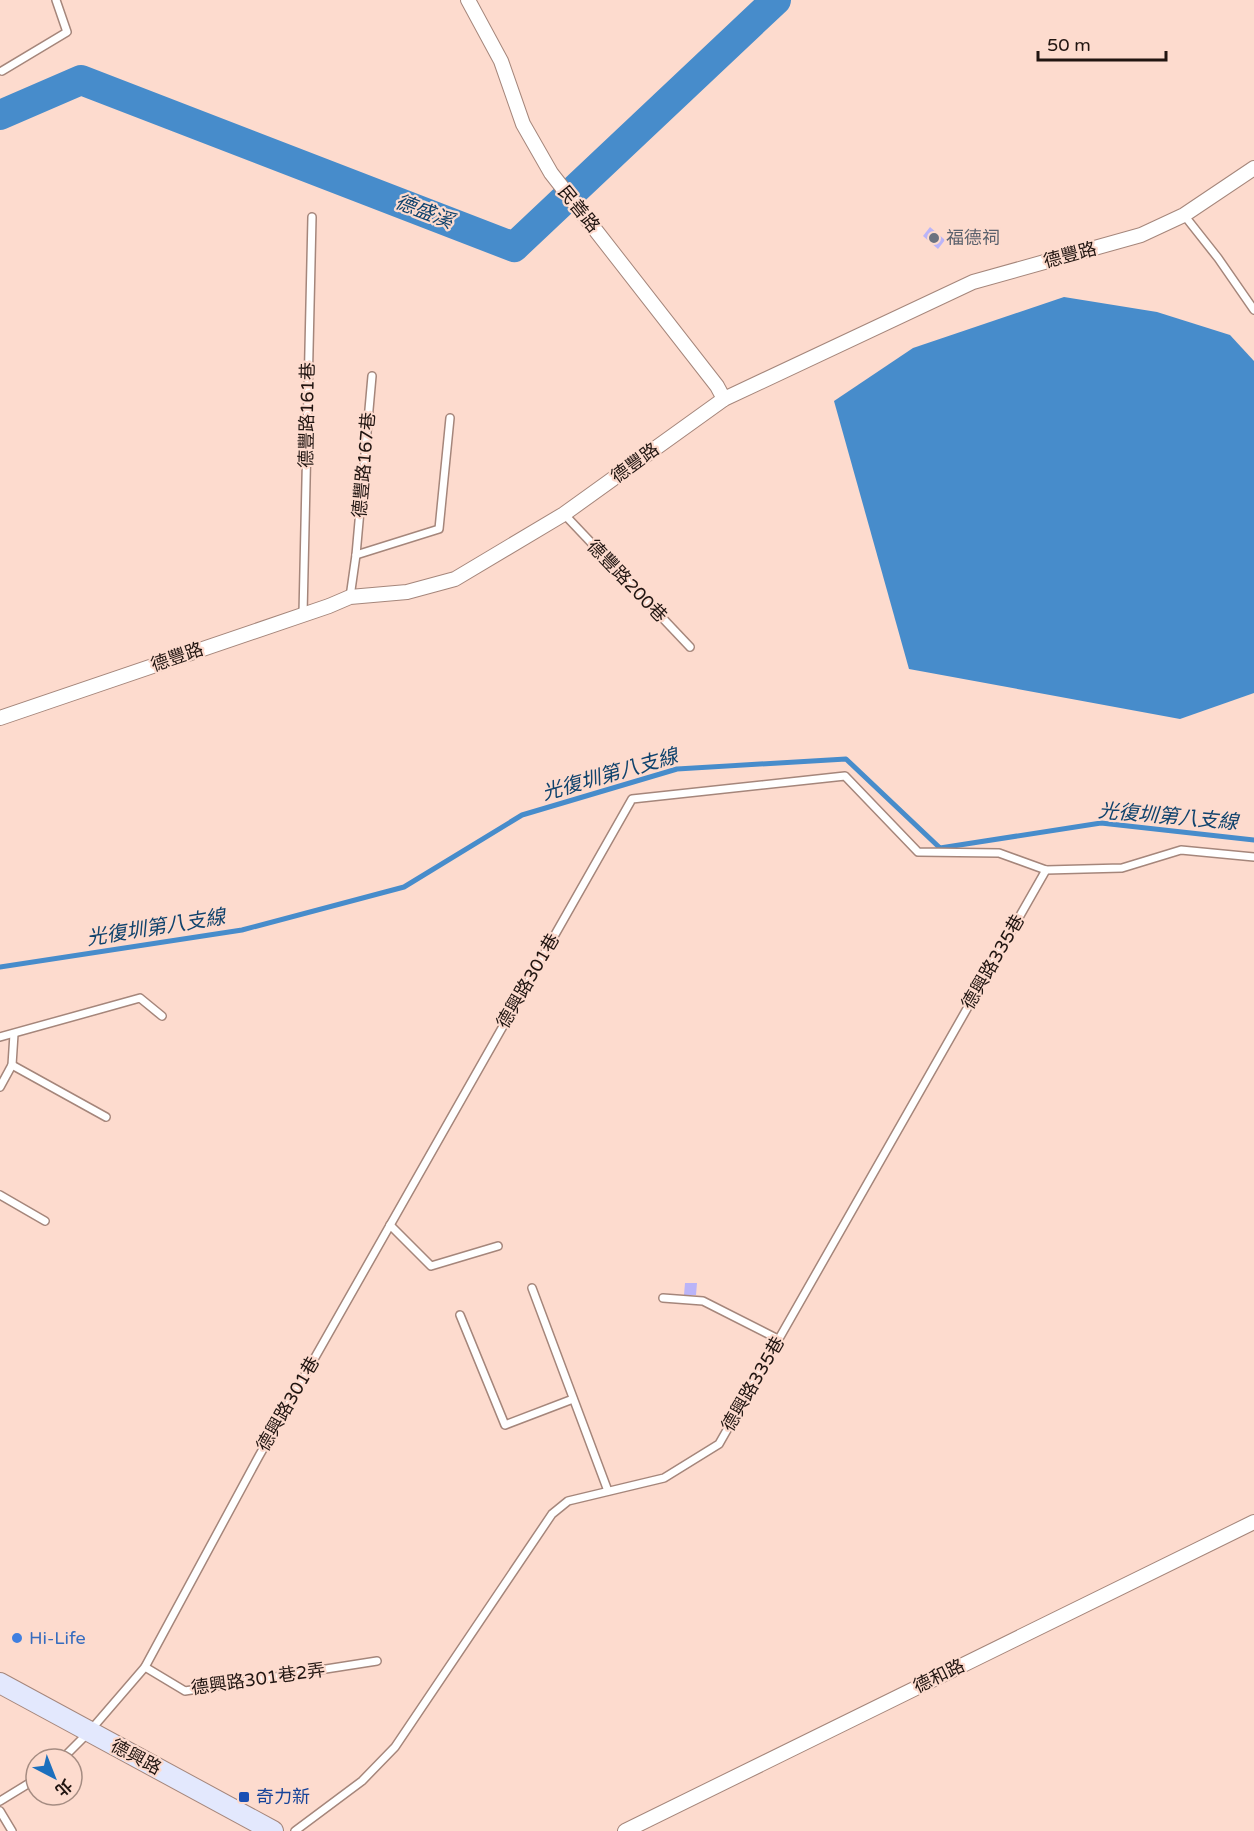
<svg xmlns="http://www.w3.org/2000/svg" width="1254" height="1831" viewBox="0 0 1254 1831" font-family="'Varela Round','Noto Sans TC',sans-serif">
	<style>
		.water { fill: #478ccb }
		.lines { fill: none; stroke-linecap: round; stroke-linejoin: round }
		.stream { stroke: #478ccb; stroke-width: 5 }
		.river { stroke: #478ccb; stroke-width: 30 }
		.building { fill: #bab4f8 }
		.lane-casing { stroke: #a5867b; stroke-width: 10 }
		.street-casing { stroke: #a5867b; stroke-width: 16 }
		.secondary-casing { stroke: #a5867b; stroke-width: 22 }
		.lane { stroke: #fff; stroke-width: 7 }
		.street { stroke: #fff; stroke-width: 14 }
		.secondary { stroke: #e3e8fd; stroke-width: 20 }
		.worship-dot { fill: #6b7280; stroke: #fddbce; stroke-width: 2 }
		.shop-dot { fill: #3f7fe0; stroke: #fddbce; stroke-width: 2 }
		.transit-dot { fill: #1a4fb4; stroke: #fddbce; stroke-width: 2 }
		.labels { text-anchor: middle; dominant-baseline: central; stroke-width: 4.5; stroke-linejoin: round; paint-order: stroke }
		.street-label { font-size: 18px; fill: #211511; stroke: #fddbce }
		.worship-label { font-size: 18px; fill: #5b616d; stroke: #fddbce; text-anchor: start }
		.shop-label { font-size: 18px; fill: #366cbe; stroke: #fddbce; text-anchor: start }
		.transit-label { font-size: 18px; fill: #164399; stroke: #fddbce; text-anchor: start }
		.water-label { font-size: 20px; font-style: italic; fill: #10436d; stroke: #fddbce }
	</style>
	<rect width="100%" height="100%" fill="#fddbce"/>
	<path class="water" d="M1064,297l93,15 73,23 24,26v332l-74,26 -271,-50 -75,-268 79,-53z"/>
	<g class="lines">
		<path class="stream" d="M0,967l242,-37 162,-43 118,-72 155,-46 169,-10 94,89 161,-25 153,17"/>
		<path class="river" d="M0,115l81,-35 433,167 262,-247"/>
	</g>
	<g class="building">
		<path d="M930,227l15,13 -7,9 -15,-13z"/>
		<path d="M685,1283h12l-1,12h-12z"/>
	</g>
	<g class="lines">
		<g class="lane-casing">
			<g id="lane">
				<path d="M2,71l65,-39 -11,-32"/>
				<path d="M1184,215l34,43 36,52"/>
				<path d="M564,514l126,133"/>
				<path d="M356,555l83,-26 11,-111"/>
				<path d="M350,597l6,-42 16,-179"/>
				<path d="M303,614l9,-397"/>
				<path d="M0,1037l140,-39 22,18"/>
				<path d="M12,1065l94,52"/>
				<path d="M0,1087l12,-22 2,-31"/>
				<path d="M0,1195l45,26"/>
				<path d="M390,1225l41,41 67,-20"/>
				<path d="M532,1288l76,203"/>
				<path d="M663,1298l40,3 75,38"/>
				<path d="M460,1315l45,110 68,-26"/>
				<path d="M145,1667l40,24 192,-30"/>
				<path d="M62,1759l27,-27 56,-65 114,-211 373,-657 213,-23 73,76 81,1 47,17 76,-2 59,-18 73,7"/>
				<path d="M0,1801l36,-22"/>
				<path d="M0,1811l12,20"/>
				<path d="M295,1831l67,-50 33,-34 157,-233 16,-13 96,-23 55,-34 327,-574"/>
			</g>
		</g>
		<g class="street-casing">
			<g id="street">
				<path d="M468,0l33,61 22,63 28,49 166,213 7,13"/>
				<path d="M0,718l329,-112 21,-9 57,-5 48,-13 109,-65 160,-115 249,-117 168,-47 43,-20 70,-47"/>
				<path d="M625,1831l629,-309"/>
			</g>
		</g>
		<g class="secondary-casing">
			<path id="secondary" d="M0,1683l273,148"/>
		</g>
		<use href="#lane" class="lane"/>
		<use href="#street" class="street"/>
		<use href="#secondary" class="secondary"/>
	</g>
	<circle class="worship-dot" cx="934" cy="238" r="6"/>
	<circle class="shop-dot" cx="17" cy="1638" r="6"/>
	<rect class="transit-dot" x="238" y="1791" width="12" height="12" rx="3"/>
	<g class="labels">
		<g class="street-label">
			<text transform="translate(579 209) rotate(51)">民善路</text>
			<text transform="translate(1070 255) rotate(-15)">德豐路</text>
			<text transform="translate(307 415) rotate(-89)">德豐路161巷</text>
			<text transform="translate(635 463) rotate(-36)">德豐路</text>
			<text transform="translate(364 465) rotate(-85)">德豐路167巷</text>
			<text transform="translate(627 581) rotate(46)">德豐路200巷</text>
			<text transform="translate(177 657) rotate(-19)">德豐路</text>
			<text transform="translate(993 962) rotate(-60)">德興路335巷</text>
			<text transform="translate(528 981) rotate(-60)">德興路301巷</text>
			<text transform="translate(753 1384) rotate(-60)">德興路335巷</text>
			<text transform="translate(288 1404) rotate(-60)">德興路301巷</text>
			<text transform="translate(939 1676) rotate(-26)">德和路</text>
			<text transform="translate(258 1679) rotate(-8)">德興路301巷2弄</text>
			<text transform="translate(136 1757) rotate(28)">德興路</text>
		</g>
		<g class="worship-label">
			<text x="946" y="238">福德祠</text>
		</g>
		<g class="shop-label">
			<text x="29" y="1638">Hi-Life</text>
		</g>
		<g class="transit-label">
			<text x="256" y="1797">奇力新</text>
		</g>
		<g class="water-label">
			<text transform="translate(424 212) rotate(21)">德盛溪</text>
			<text transform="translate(610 775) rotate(-16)">光復圳第八支線</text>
			<text transform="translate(1168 817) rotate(5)">光復圳第八支線</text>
			<text transform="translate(156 928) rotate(-9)">光復圳第八支線</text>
		</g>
	</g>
	<g transform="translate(54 1777) rotate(138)"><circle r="28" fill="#fddbce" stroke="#a58c82" stroke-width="1.5"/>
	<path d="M0-4.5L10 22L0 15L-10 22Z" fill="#1c6fbd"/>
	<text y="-9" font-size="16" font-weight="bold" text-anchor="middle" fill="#211511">北</text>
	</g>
	<path d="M1038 51v9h128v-9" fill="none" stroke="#211511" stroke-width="3"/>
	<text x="1047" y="51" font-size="18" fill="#211511" stroke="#fddbce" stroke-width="4.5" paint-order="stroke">50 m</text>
</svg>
